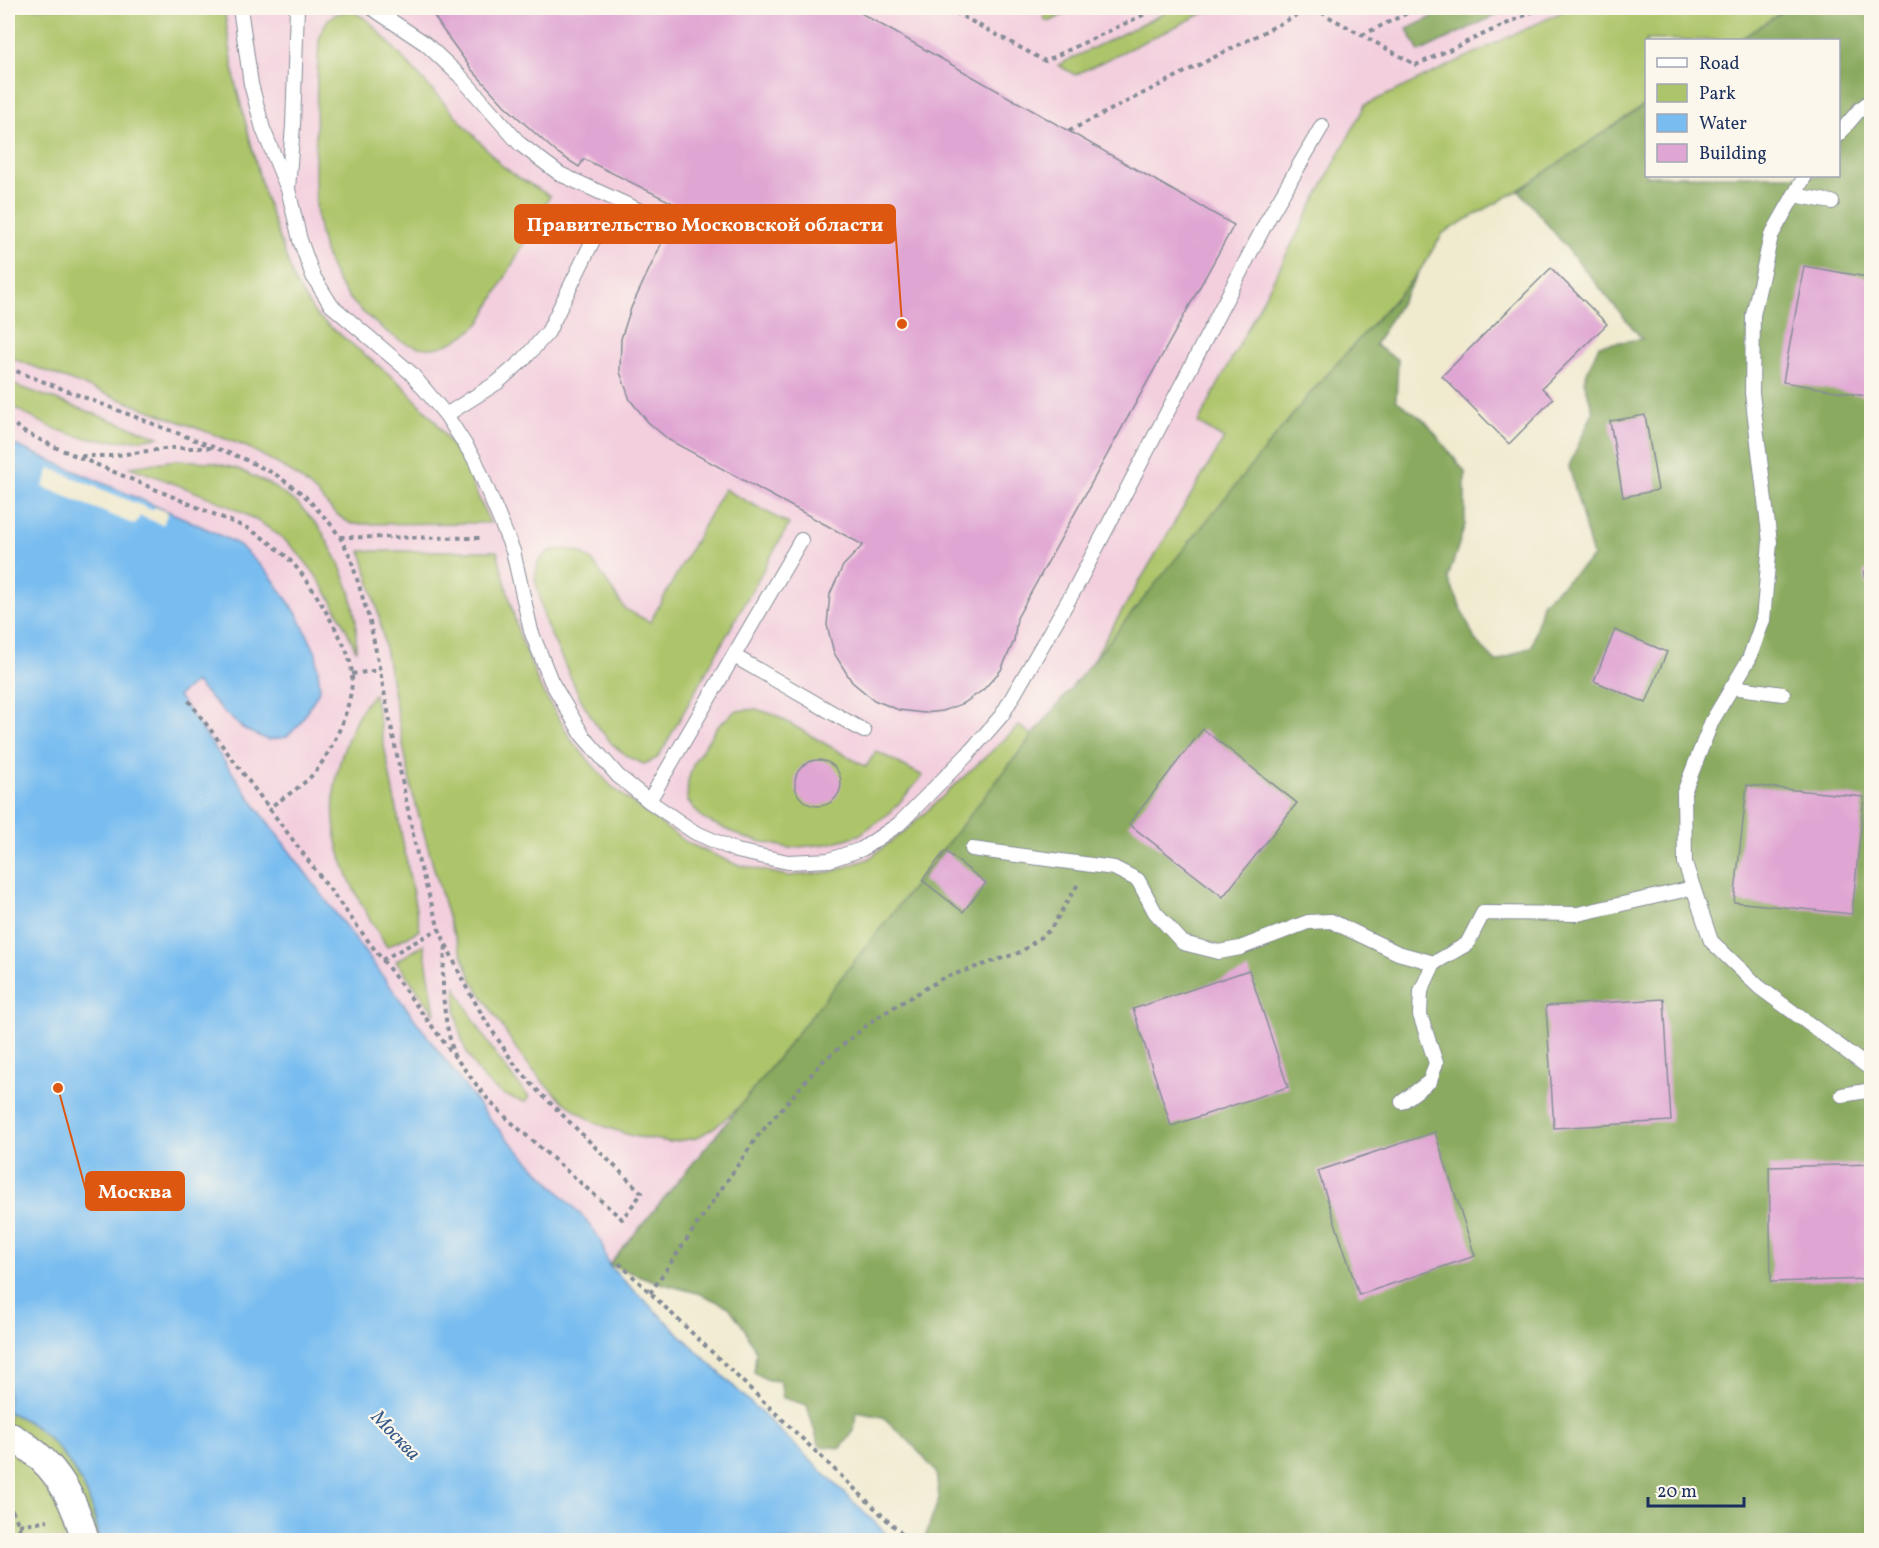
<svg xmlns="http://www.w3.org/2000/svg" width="1879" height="1548" viewBox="0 0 1879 1548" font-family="Vollkorn,serif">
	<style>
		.built { fill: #f3cfde }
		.green { fill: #adc56a; stroke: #647a64; stroke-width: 1.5 }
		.forest { fill: #8aaa5e; stroke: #526c5e; stroke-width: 1.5 }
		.water { fill: #79bdf0; stroke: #4a76a7; stroke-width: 1.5 }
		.pier { fill: #f0eacf }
		.building { fill: #e0a6d3 }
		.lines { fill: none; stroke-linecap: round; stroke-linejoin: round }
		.lane-casing { stroke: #868c96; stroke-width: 16 }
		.street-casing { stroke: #868c96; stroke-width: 30 }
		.path { stroke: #868c96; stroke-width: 4; stroke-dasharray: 4.5 4.5; stroke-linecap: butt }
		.lane { stroke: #fff; stroke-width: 14 }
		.street { stroke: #fff; stroke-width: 27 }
		.labels { text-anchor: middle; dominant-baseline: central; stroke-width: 4.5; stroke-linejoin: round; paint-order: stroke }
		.water-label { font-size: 20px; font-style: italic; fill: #375a8a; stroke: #fbf7ec }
		.leader { fill: none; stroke: #de5710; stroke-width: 2 }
		.callout-dot { fill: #de5710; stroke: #fbf7ec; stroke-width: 2 }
		.callout { fill: #de5710; stroke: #de5710; stroke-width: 2 }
		.callout-label { font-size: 20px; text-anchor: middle; font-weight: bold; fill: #fff }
	</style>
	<rect width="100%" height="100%" fill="#fbf7ec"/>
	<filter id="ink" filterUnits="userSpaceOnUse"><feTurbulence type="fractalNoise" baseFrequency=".0167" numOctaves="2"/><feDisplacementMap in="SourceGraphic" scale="12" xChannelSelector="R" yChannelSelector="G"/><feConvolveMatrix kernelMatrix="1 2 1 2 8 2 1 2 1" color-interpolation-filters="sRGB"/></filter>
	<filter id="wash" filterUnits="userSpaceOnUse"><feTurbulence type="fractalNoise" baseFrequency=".008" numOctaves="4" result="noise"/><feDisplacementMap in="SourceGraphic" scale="24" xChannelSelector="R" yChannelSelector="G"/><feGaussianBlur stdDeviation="1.35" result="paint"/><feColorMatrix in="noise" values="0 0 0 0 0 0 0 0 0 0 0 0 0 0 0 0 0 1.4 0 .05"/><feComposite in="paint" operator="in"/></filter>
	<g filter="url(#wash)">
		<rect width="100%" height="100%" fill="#f0eacf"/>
		<path class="built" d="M8,8h1740l-102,32 -199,158 -49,85 -314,392 -51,60 -293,371 -131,159 -9,-26 -15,-20 -83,-86 -21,-25 -220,-295 -83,-117 17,-15 30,32 20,16 23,11 2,-165 -32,-31 -50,-24 -180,-78z"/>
		<g class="green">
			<path d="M8,8h216l12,78 12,46 15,58 32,93 21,32 85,69 35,38 27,41 27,60 -138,1c-21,-10 -25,-22 -42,-37 -19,-17 -41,-28 -63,-40l-239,-90z"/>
			<path d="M1049,8h28l-28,14 -6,-4z"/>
			<path d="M1175,8h39l-139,67 -17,-10z"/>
			<path d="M1570,8h218l-49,32h-93v64l-127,86 -76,43 -24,39 -112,125 -223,278 140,-236 -26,-16 167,-318z"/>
			<path d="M352,11l16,9 132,144 16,12 34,20 -70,127c-28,25 -56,36 -90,11 -15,-11 -32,-24 -44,-40 -35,-46 -32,-107 -30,-163 0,-30 1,-61 3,-91 7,-22 10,-27 33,-29z"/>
			<path d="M8,381l4,3 147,53c-60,10 -101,0 -151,-34z"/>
			<path d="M176,460l35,2 27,7 31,15 28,19 23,25 18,33 12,30 6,30v30c-16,-37 -34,-73 -62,-102 -35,-38 -115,-63 -164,-82z"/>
			<path d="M724,489l65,35 -126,225 -7,10 -12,5 -14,-6 -17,-13 -16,-19 -16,-26 -36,-78 -10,-44 3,-16 11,-11 14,-2 16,3 13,8 33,49 25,13z"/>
			<path d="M361,551h136l21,80 22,56 33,55 37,43 34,27 44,31 47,21 53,12 43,-4 37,-13 37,-28 114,-105 14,9 -293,371 -22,19 -21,13 -27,4 -38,-6 -37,-13 -30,-20 -21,-20 -23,-27 -49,-76 -22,-56 -38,-132 -33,-176z"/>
			<path d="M374,694l46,236 -33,17c-42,-66 -71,-122 -42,-201 7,-18 14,-38 29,-52z"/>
			<path d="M756,709l19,6 91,52 10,-16 47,25 -32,36 -32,23 -31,9 -39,4 -44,-10 -42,-19 -16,-19 1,-19 6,-19 22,-34 19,-17z"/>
			<path d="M424,945l11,69 -39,-53z"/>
			<path d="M456,987c22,42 42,75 73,110l-3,5c-52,-9 -74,-68 -70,-115z"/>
			<path d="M8,1412c48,18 87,77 90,128h-90z"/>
		</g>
		<g class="forest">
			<path d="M1451,8h60l-92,44 -12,-23z"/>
			<path d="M1788,8h83v1532h-943l-3,-2 14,-40 -3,-26 -25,-29 -28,-26 -27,-5 -2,19 -13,17 -22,-2 -12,-41 -24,-7 -3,-17 -12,-1 -14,-7 2,-21 -12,-24 -15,-21 -28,-13 -41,-11 -51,-18 131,-159 293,-371 274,-338 112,-125 -44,73 23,15 -2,40 30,22 39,50v53l-17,53 27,62 21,22 36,-16 10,-43 51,-46 -24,-91 24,-54 -9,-32 15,-35 43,-6 -123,-149 127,-86v72h192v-136h-99z"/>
		</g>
		<path class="water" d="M8,442l180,78 50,24 32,31 27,39 19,39 4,36 -21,36 -13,12 -18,3 -23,-10 -20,-17 -30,-31 -17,14 83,117 220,295 21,25 83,86 15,20 9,27 284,274h-795c-3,-51 -42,-110 -90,-128z"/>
		<path class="pier" d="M50,468l102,42 3,-3 13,5 -5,13 -23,-9 -5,9 -92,-38z"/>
		<g id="blocks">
			<g class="building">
				<path d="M429,8h423l382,217 -217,393 -3,23 -13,29 -18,20 -19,13 -21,8 -19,2 -25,-3 -25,-10 -22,-18 -18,-29 -7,-28 3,-31 13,-28 20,-21 -194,-105 -21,-18 -18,-22 -10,-28 1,-33 10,-31 48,-102 -95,-47 -5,8 -23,-15 -51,-46 -33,-36 -29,-40z"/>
				<path d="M1804,266l68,12v119l-89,-15z"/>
				<path d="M1551,268l56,56 -65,64 11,11 -44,45 -67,-68z"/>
				<path d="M1645,415l13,75 -35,7 -13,-76z"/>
				<path d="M1872,569v32h-1l-7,-30z"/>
				<path d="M1615,630l52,22 -21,51 -52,-22z"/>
				<path d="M1203,729l94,74 -74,94 -94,-73z"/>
				<circle cx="818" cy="783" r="23"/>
				<path d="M1747,785l117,12 -12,117 -118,-12z"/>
				<path d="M945,851l41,32 -23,29 -41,-32z"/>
				<path d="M1249,970l39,117 -117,39 -38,-117z"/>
				<path d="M1664,999l7,122 -117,7 -8,-122z"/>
				<path d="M1435,1132l40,124 -116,39 -41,-124z"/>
				<path d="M1872,1164v115l-101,3 -2,-115z"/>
			</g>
		</g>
	</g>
	<g filter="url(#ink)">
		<use href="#blocks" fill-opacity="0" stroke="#868c96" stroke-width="1.5"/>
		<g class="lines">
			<g class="lane-casing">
				<g id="lane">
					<path d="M240,8l11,76 12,45 24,58"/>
					<path d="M297,8l-4,117 -5,64 12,51 13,36 18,29 80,68 35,42 29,45 38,91 18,80 20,50 32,55 35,40 31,25 45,31 43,19 51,11 41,-2 33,-11 37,-25 69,-70 34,-39 74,-128 192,-368 54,-93"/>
					<path d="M372,8l54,36 34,32 60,68 40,30 107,49"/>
					<path d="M1838,135l22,-26 12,-9"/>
					<path d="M1805,176l-34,60 -18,79 -1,78 18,149 -7,78 -14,39 -37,62 -28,71 1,71 26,78 48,46 113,83"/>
					<path d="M1794,195l38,7"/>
					<path d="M446,415l52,-33 26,-23 24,-27 50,-102"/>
					<path d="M734,656l130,75"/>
					<path d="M1732,687l51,7"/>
					<path d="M649,801l152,-261"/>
					<path d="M972,849l142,19 24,12 17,32 28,31 36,9 21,-4 68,-26 23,-1 67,32 36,10 33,-19 16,-31 95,1 115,-26"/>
					<path d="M1842,1095l30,-5"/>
					<path d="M1402,1102l28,-21 6,-18 -16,-48 1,-24 13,-28"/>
				</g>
			</g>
			<g class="street-casing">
				<path id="street" d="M8,1435c44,23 65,58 77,105"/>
			</g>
			<g class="path">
				<path d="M947,8l98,53 113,-53"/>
				<path d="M1313,8l103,57 125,-57"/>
				<path d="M1362,35l56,-27"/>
				<path d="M1069,131l242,-123"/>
				<path d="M8,368l234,90 33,16 29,21 25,27 11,15 10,19 20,66 48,237 21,70 25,54 23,40 26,39 24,28 105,103 -20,26 -111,-97 -21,-20 -35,-45 -269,-360"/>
				<path d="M8,420l16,12 33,16 190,80c38,22 55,42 77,80 11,21 27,43 28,67 2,30 -23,87 -46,106 -11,10 -25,18 -37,27"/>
				<path d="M81,456h29l61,-8h42"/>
				<path d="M340,537l143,1"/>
				<path d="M352,674l27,-4"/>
				<path d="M446,946c-6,37 -3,71 8,108"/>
				<path d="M382,960l57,-31"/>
				<path d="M619,1263l289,277"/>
				<path d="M650,1293l107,-156 66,-76 53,-43 67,-40 78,-26 29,-22 28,-46"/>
				<path d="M8,1502l11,23 2,15"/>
				<path d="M19,1525l29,-5"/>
			</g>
			<use href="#lane" class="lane"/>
			<use href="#street" class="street"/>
		</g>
	</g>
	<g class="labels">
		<g class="water-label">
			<text transform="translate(395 1436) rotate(46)">Москва</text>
		</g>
	</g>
	<path class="leader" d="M902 324L895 224M58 1088L86 1191"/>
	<g class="callout-dot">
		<circle cx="902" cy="324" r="6"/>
		<circle cx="58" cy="1088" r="6"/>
	</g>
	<g class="callout">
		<rect x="515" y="205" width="380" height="38" rx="6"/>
		<rect x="86" y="1172" width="98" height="38" rx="6"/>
	</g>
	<g class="callout-label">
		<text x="705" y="231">Правительство Московской области</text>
		<text x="135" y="1198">Москва</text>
	</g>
	<rect width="1879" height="1548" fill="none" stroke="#fbf7ec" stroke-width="30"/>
	<rect x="1645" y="39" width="195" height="138" fill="#fbf7ec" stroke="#a1a7b3" stroke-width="1.5"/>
	<rect x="1657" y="58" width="30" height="9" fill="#ffffff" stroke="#a1a7b3" stroke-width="1.5"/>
	<text x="1699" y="69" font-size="18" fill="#1b2f5e">Road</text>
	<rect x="1657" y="84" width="30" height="18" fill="#adc56a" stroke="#a1a7b3" stroke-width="1.5"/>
	<text x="1699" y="99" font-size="18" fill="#1b2f5e">Park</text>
	<rect x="1657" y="114" width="30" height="18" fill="#79bdf0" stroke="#a1a7b3" stroke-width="1.5"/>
	<text x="1699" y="129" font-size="18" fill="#1b2f5e">Water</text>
	<rect x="1657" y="144" width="30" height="18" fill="#e0a6d3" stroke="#a1a7b3" stroke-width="1.5"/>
	<text x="1699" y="159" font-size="18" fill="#1b2f5e">Building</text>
	<path d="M1648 1497v9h96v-9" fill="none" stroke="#1b2f5e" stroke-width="3"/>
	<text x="1657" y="1497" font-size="18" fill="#1b2f5e" stroke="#fbf7ec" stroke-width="4.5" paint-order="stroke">20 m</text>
</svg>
